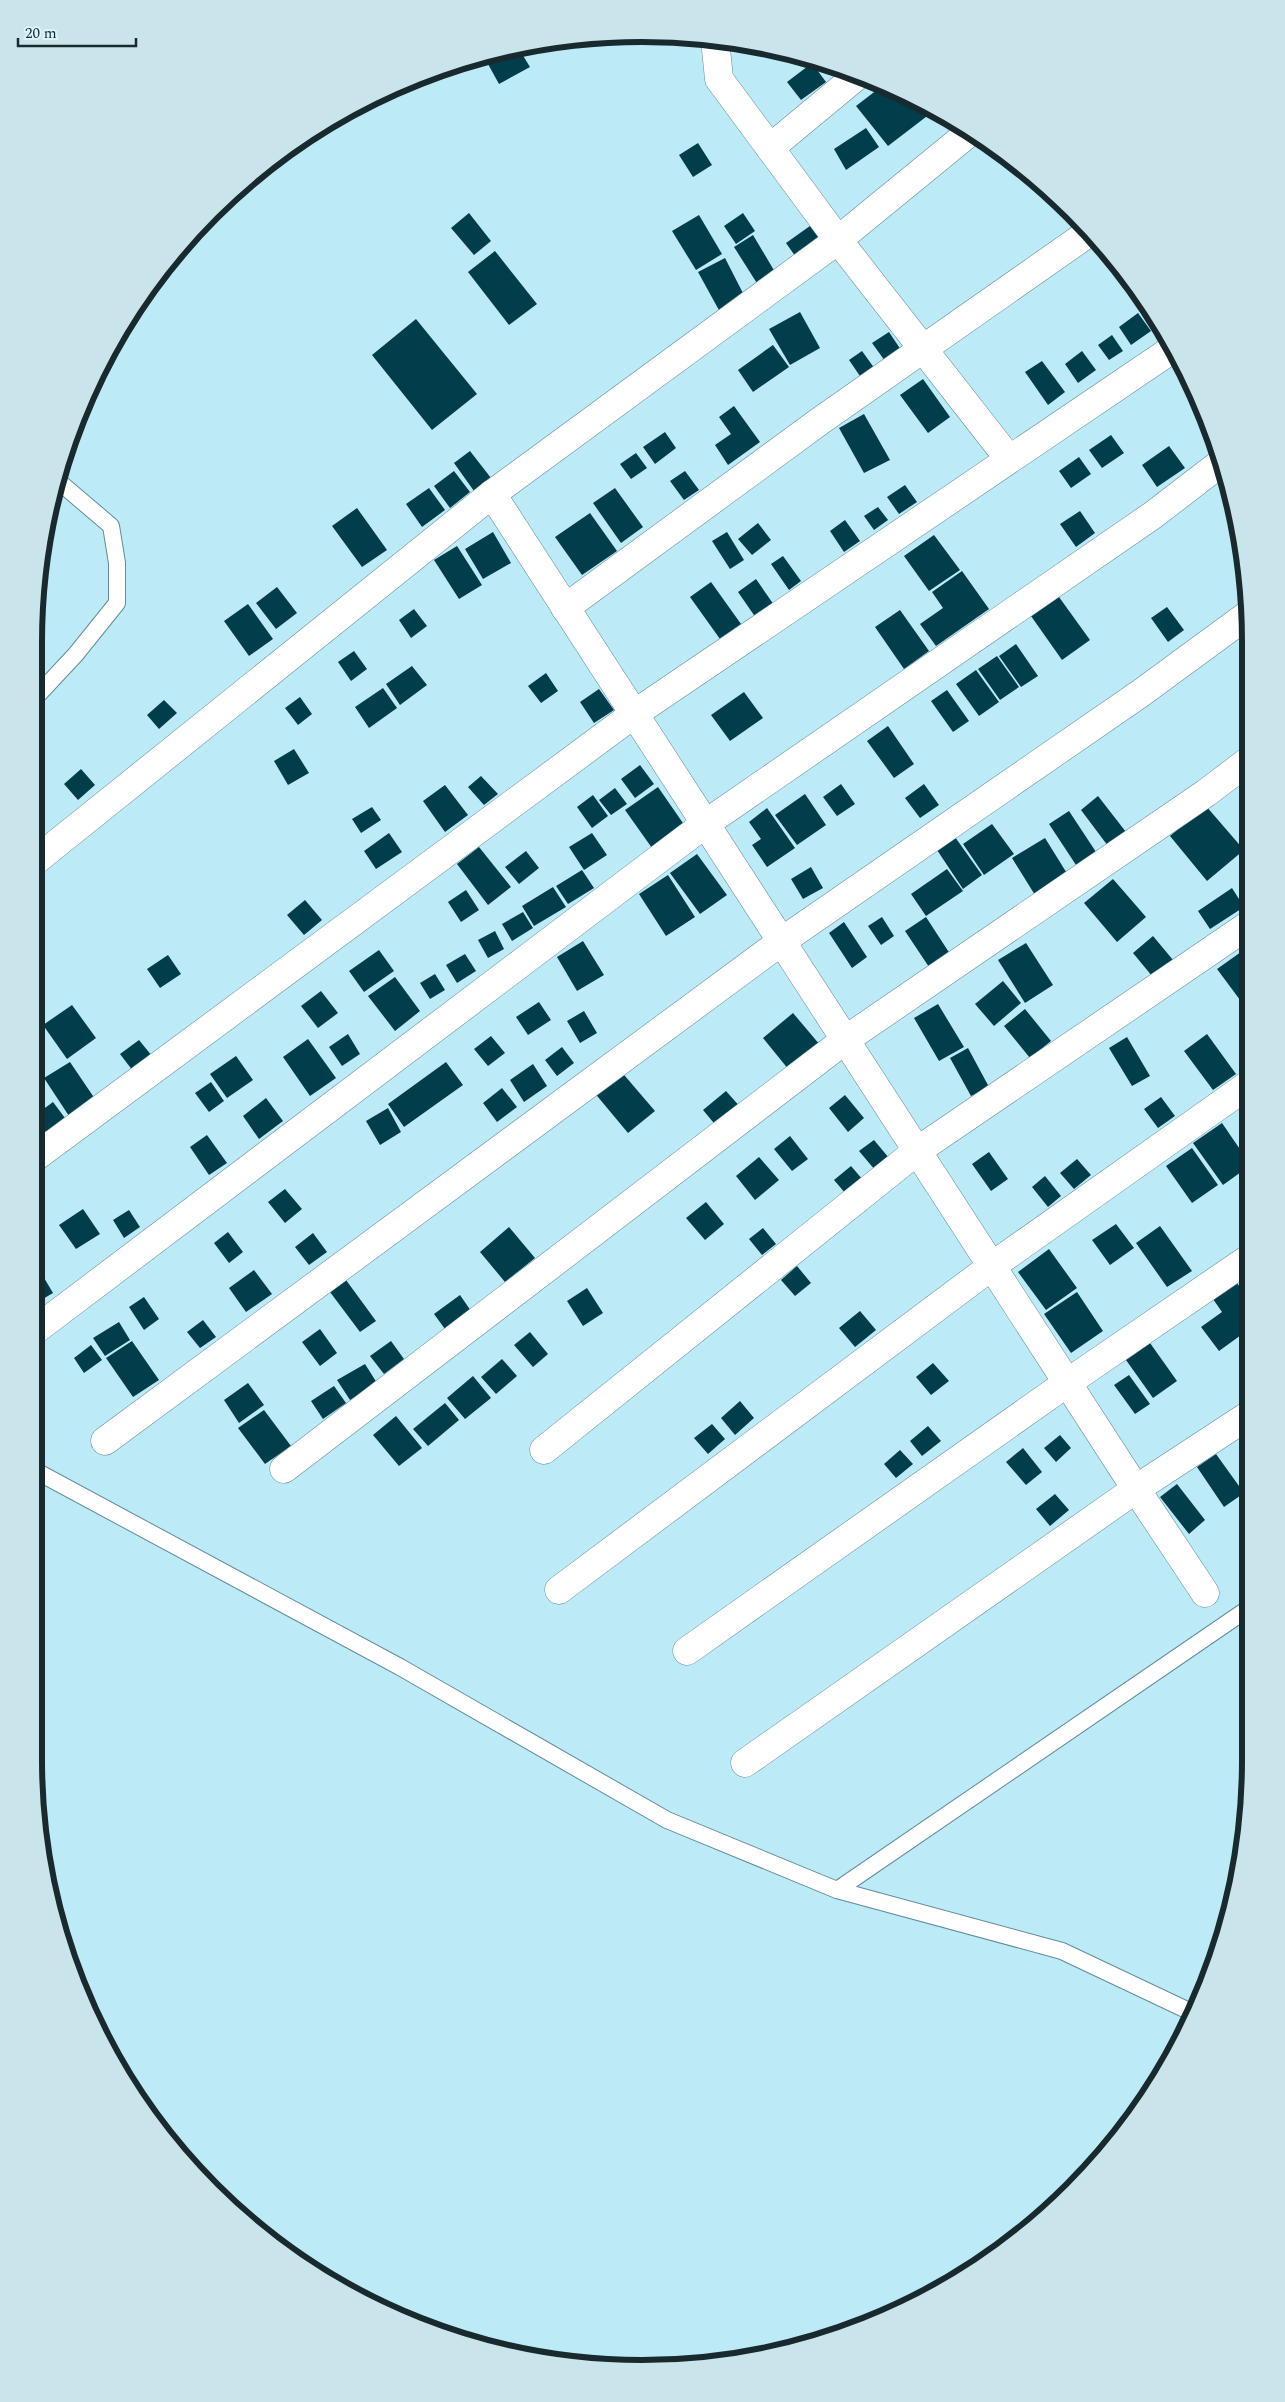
<svg xmlns="http://www.w3.org/2000/svg" width="1285" height="2402" viewBox="0 0 1285 2402" font-family="Spectral,serif">
	<style>
		.building { fill: #003e4b }
		.lines { fill: none; stroke-linecap: round; stroke-linejoin: round }
		.service-casing { stroke: #638d99; stroke-width: 18 }
		.minor-casing { stroke: #638d99; stroke-width: 29 }
		.service { stroke: #fff; stroke-width: 16 }
		.minor { stroke: #fff; stroke-width: 28 }
		.rim { fill: none; stroke: #182a2e; stroke-width: 6 }
	</style>
	<rect width="100%" height="100%" fill="#bdeaf7"/>
	<g class="building">
		<path d="M519,49l11,18 -31,17 -16,-29z"/>
		<path d="M812,63l14,19 -25,18 -14,-18z"/>
		<path d="M882,86l53,24 -47,36 -32,-40z"/>
		<path d="M866,128l13,19 -33,23 -12,-21z"/>
		<path d="M698,143l14,22 -19,12 -14,-22z"/>
		<path d="M469,213l22,28 -17,14 -23,-27z"/>
		<path d="M743,213l12,18 -19,13 -12,-18z"/>
		<path d="M699,215l23,39 -26,16 -24,-39z"/>
		<path d="M817,221l14,20 -31,22 -14,-20z"/>
		<path d="M753,235l25,42 -18,11 -26,-41z"/>
		<path d="M495,251l42,53 -28,21 -41,-53z"/>
		<path d="M725,258l21,41 -26,13 -22,-40z"/>
		<path d="M800,312l20,36 -30,17 -21,-36z"/>
		<path d="M1138,313l13,18 -20,14 -12,-18z"/>
		<path d="M416,319l61,75 -45,36 -60,-75z"/>
		<path d="M889,332l12,18 -16,11 -13,-18z"/>
		<path d="M1112,335l11,16 -14,9 -11,-15z"/>
		<path d="M773,345l16,22 -36,25 -15,-22z"/>
		<path d="M862,351l13,18 -13,10 -13,-19z"/>
		<path d="M1082,351l14,19 -18,13 -13,-19z"/>
		<path d="M1042,361l23,31 -17,13 -23,-33z"/>
		<path d="M923,379l27,38 -22,16 -28,-38z"/>
		<path d="M734,406l26,36 -32,23 -13,-20 16,-11 -12,-17z"/>
		<path d="M864,414l26,46 -26,13 -25,-45z"/>
		<path d="M665,432l11,16 -21,16 -12,-17z"/>
		<path d="M1111,435l13,18 -22,15 -13,-18z"/>
		<path d="M1169,446l16,22 -28,19 -15,-22z"/>
		<path d="M470,451l21,27 -17,13 -20,-28z"/>
		<path d="M636,453l11,15 -16,11 -11,-15z"/>
		<path d="M1079,457l12,17 -20,14 -12,-17z"/>
		<path d="M454,471l16,21 -20,16 -16,-22z"/>
		<path d="M685,471l14,19 -15,10 -14,-19z"/>
		<path d="M905,485l12,17 -18,12 -12,-17z"/>
		<path d="M429,488l16,22 -23,17 -16,-23z"/>
		<path d="M615,488l28,39 -22,16 -28,-40z"/>
		<path d="M878,507l10,13 -14,10 -10,-14z"/>
		<path d="M357,508l30,42 -25,17 -30,-41z"/>
		<path d="M1080,511l15,22 -19,14 -16,-23z"/>
		<path d="M590,513l27,38 -35,24 -27,-38z"/>
		<path d="M845,520l15,21 -16,11 -14,-21z"/>
		<path d="M758,523l13,17 -19,15 -14,-16z"/>
		<path d="M493,532l18,31 -28,16 -18,-30z"/>
		<path d="M727,532l17,28 -14,9 -18,-28z"/>
		<path d="M934,535l26,35 -31,21 -25,-35z"/>
		<path d="M457,546l25,39 -23,14 -25,-39z"/>
		<path d="M783,556l18,25 -12,9 -18,-26z"/>
		<path d="M962,571l27,38 -53,37 -16,-22 23,-16 -11,-16z"/>
		<path d="M756,579l18,26 -18,13 -18,-26z"/>
		<path d="M711,582l30,42 -21,15 -30,-42z"/>
		<path d="M277,587l20,26 -21,16 -20,-26z"/>
		<path d="M1059,597l31,43 -28,20 -31,-44z"/>
		<path d="M248,604l25,35 -24,17 -25,-35z"/>
		<path d="M1167,607l17,23 -16,12 -17,-24z"/>
		<path d="M414,609l13,17 -16,12 -12,-18z"/>
		<path d="M900,610l29,41 -25,18 -29,-42z"/>
		<path d="M1016,644l22,32 -17,11 -22,-31z"/>
		<path d="M354,651l13,18 -16,12 -13,-19z"/>
		<path d="M997,656l22,31 -19,13 -22,-31z"/>
		<path d="M412,666l15,19 -27,20 -14,-21z"/>
		<path d="M976,670l23,32 -20,14 -23,-32z"/>
		<path d="M546,673l12,18 -17,12 -13,-17z"/>
		<path d="M383,688l14,20 -28,20 -14,-21z"/>
		<path d="M599,689l15,21 -20,13 -14,-21z"/>
		<path d="M947,690l22,31 -16,11 -22,-31z"/>
		<path d="M744,692l19,26 -33,23 -19,-26z"/>
		<path d="M300,697l12,17 -14,11 -13,-17z"/>
		<path d="M164,700l13,13 -18,16 -12,-14z"/>
		<path d="M888,726l26,38 -20,14 -27,-37z"/>
		<path d="M294,749l15,24 -21,12 -14,-24z"/>
		<path d="M640,765l14,19 -19,14 -14,-19z"/>
		<path d="M81,769l14,16 -17,15 -14,-16z"/>
		<path d="M481,776l17,18 -14,11 -16,-18z"/>
		<path d="M841,784l14,20 -18,12 -14,-19z"/>
		<path d="M924,784l15,21 -19,13 -15,-20z"/>
		<path d="M445,785l23,30 -23,17 -22,-31z"/>
		<path d="M658,787l27,39 -33,22 -27,-38z"/>
		<path d="M615,788l12,16 -16,11 -12,-15z"/>
		<path d="M805,794l21,31 -29,20 -22,-30z"/>
		<path d="M593,795l15,21 -16,12 -15,-21z"/>
		<path d="M1098,796l28,36 -18,14 -27,-36z"/>
		<path d="M1206,806l38,44 -37,31 -37,-45z"/>
		<path d="M372,807l9,13 -20,13 -9,-14z"/>
		<path d="M767,808l28,40 -28,19 -15,-22 9,-6 -12,-17z"/>
		<path d="M1069,811l29,44 -20,13 -29,-44z"/>
		<path d="M992,824l22,30 -30,21 -21,-31z"/>
		<path d="M389,833l13,19 -26,17 -12,-18z"/>
		<path d="M592,833l15,22 -23,15 -15,-23z"/>
		<path d="M955,837l27,38 -19,14 -26,-39z"/>
		<path d="M1045,838l23,37 -33,20 -23,-37z"/>
		<path d="M479,847l32,40 -23,18 -31,-41z"/>
		<path d="M526,851l13,17 -20,16 -14,-17z"/>
		<path d="M697,854l30,41 -27,19 -30,-41z"/>
		<path d="M811,867l12,21 -20,11 -12,-20z"/>
		<path d="M947,869l16,22 -37,25 -15,-22z"/>
		<path d="M582,870l12,18 -26,16 -12,-18z"/>
		<path d="M668,875l27,42 -29,19 -27,-42z"/>
		<path d="M1113,879l33,38 -29,25 -33,-39z"/>
		<path d="M553,887l13,20 -32,19 -12,-20z"/>
		<path d="M1232,888l12,19 -34,22 -12,-18z"/>
		<path d="M466,890l13,20 -18,12 -13,-20z"/>
		<path d="M305,900l17,20 -18,15 -17,-20z"/>
		<path d="M523,912l10,16 -21,13 -10,-17z"/>
		<path d="M882,917l12,19 -13,9 -13,-19z"/>
		<path d="M926,917l26,40 -21,13 -26,-39z"/>
		<path d="M844,922l23,35 -15,11 -23,-35z"/>
		<path d="M495,931l9,18 -16,9 -10,-18z"/>
		<path d="M1153,936l20,24 -21,16 -19,-23z"/>
		<path d="M583,941l21,34 -27,16 -20,-34z"/>
		<path d="M1026,943l27,42 -28,18 -27,-43z"/>
		<path d="M379,950l15,21 -30,21 -15,-21z"/>
		<path d="M1241,952l6,9v46l-1,1 -29,-39z"/>
		<path d="M465,954l11,17 -19,12 -11,-18z"/>
		<path d="M168,955l13,19 -21,14 -13,-19z"/>
		<path d="M435,974l10,16 -15,9 -10,-16z"/>
		<path d="M395,977l25,34 -25,20 -27,-35z"/>
		<path d="M1003,981l18,22 -27,23 -19,-22z"/>
		<path d="M321,991l17,22 -20,15 -17,-22z"/>
		<path d="M539,1002l12,18 -23,15 -12,-18z"/>
		<path d="M938,1004l26,43 -25,14 -25,-43z"/>
		<path d="M72,1005l24,33 -29,21 -24,-34z"/>
		<path d="M1025,1009l26,32 -21,17 -26,-32z"/>
		<path d="M584,1011l13,22 -17,10 -13,-22z"/>
		<path d="M793,1013l27,32 -31,25 -26,-32z"/>
		<path d="M348,1034l12,20 -18,12 -13,-19z"/>
		<path d="M1207,1034l29,40 -23,16 -29,-39z"/>
		<path d="M491,1036l14,17 -17,13 -14,-17z"/>
		<path d="M1127,1037l23,39 -18,10 -23,-38z"/>
		<path d="M308,1039l28,39 -26,18 -27,-39z"/>
		<path d="M139,1040l13,16 -19,15 -13,-17z"/>
		<path d="M562,1047l12,16 -17,13 -12,-16z"/>
		<path d="M968,1048l21,39 -18,9 -21,-38z"/>
		<path d="M236,1056l17,24 -26,18 -17,-24z"/>
		<path d="M70,1062l25,37 -26,17 -25,-38z"/>
		<path d="M446,1062l17,23 -59,42 -16,-23z"/>
		<path d="M533,1064l14,22 -23,16 -14,-22z"/>
		<path d="M619,1069l36,42 -27,22 -35,-42z"/>
		<path d="M211,1082l13,19 -15,11 -14,-19z"/>
		<path d="M502,1088l15,19 -20,15 -14,-19z"/>
		<path d="M726,1091l16,18 -24,19 -15,-18z"/>
		<path d="M845,1095l19,23 -16,14 -19,-24z"/>
		<path d="M1161,1097l14,19 -17,12 -14,-19z"/>
		<path d="M266,1098l17,23 -24,18 -16,-23z"/>
		<path d="M53,1102l12,16 -19,14 -12,-16z"/>
		<path d="M388,1108l13,24 -21,13 -14,-24z"/>
		<path d="M1222,1123l26,38v6l-25,18 -30,-42z"/>
		<path d="M207,1135l20,28 -18,12 -19,-28z"/>
		<path d="M790,1136l18,23 -16,12 -18,-22z"/>
		<path d="M874,1140l15,18 -14,12 -16,-19z"/>
		<path d="M1192,1148l26,37 -26,18 -26,-37z"/>
		<path d="M989,1152l19,27 -17,12 -19,-27z"/>
		<path d="M759,1157l20,23 -24,20 -19,-24z"/>
		<path d="M1077,1159l14,16 -17,14 -14,-16z"/>
		<path d="M851,1166l12,14 -17,14 -12,-14z"/>
		<path d="M1045,1176l16,20 -13,11 -16,-20z"/>
		<path d="M285,1189l17,20 -17,14 -17,-21z"/>
		<path d="M706,1202l18,22 -19,16 -19,-22z"/>
		<path d="M83,1209l17,25 -24,15 -17,-24z"/>
		<path d="M129,1210l11,17 -16,11 -11,-18z"/>
		<path d="M1116,1224l18,24 -24,17 -18,-25z"/>
		<path d="M1160,1226l32,45 -25,16 -31,-44z"/>
		<path d="M509,1227l26,31 -30,24 -25,-30z"/>
		<path d="M763,1228l13,16 -14,11 -13,-16z"/>
		<path d="M228,1232l15,20 -14,11 -15,-20z"/>
		<path d="M313,1233l14,19 -18,13 -14,-18z"/>
		<path d="M1049,1249l28,39 -31,22 -28,-38z"/>
		<path d="M797,1266l14,17 -16,13 -14,-16z"/>
		<path d="M1248,1266v26l-12,-16z"/>
		<path d="M254,1270l18,24 -26,18 -17,-24z"/>
		<path d="M43,1276l10,17 -17,10 -2,-22z"/>
		<path d="M346,1280l30,41 -16,11 -30,-40z"/>
		<path d="M1237,1283l11,16v31l-29,21 -18,-24 21,-15 -9,-13z"/>
		<path d="M587,1288l16,25 -20,13 -16,-25z"/>
		<path d="M1077,1292l26,39 -32,22 -27,-39z"/>
		<path d="M460,1295l11,16 -26,18 -11,-15z"/>
		<path d="M144,1297l15,22 -15,11 -15,-23z"/>
		<path d="M860,1311l16,19 -21,17 -16,-19z"/>
		<path d="M203,1320l13,17 -16,11 -13,-16z"/>
		<path d="M119,1322l11,18 -25,16 -12,-18z"/>
		<path d="M320,1329l17,24 -17,13 -18,-24z"/>
		<path d="M530,1332l18,22 -15,13 -19,-22z"/>
		<path d="M132,1341l27,39 -26,17 -27,-39z"/>
		<path d="M391,1341l13,18 -20,15 -14,-18z"/>
		<path d="M1150,1343l27,38 -24,17 -27,-38z"/>
		<path d="M91,1345l11,15 -18,13 -10,-15z"/>
		<path d="M502,1359l15,17 -21,18 -15,-17z"/>
		<path d="M933,1363l16,18 -18,14 -15,-18z"/>
		<path d="M365,1364l12,19 -27,17 -13,-20z"/>
		<path d="M1129,1375l21,29 -15,10 -21,-29z"/>
		<path d="M473,1376l18,22 -26,21 -18,-21z"/>
		<path d="M248,1383l16,22 -25,18 -15,-23z"/>
		<path d="M334,1386l12,17 -23,16 -12,-18z"/>
		<path d="M740,1401l14,17 -19,17 -14,-17z"/>
		<path d="M445,1403l14,17 -31,26 -15,-17z"/>
		<path d="M264,1410l27,36 -26,18 -27,-36z"/>
		<path d="M396,1416l26,32 -23,18 -26,-31z"/>
		<path d="M712,1424l13,15 -17,15 -14,-16z"/>
		<path d="M928,1426l13,15 -19,15 -12,-15z"/>
		<path d="M1060,1435l11,13 -15,14 -12,-14z"/>
		<path d="M1023,1448l19,24 -16,13 -20,-23z"/>
		<path d="M900,1450l13,14 -17,14 -12,-14z"/>
		<path d="M1249,1453v19l-9,-13z"/>
		<path d="M1216,1454l28,39 -20,14 -27,-40z"/>
		<path d="M1177,1484l28,36 -16,14 -29,-37z"/>
		<path d="M1055,1494l14,16 -19,16 -14,-17z"/>
	</g>
	<g class="lines">
		<g class="service-casing">
			<g id="service">
				<path d="M35,698l41,-44 41,-51v-40l-6,-37 -54,-46"/>
				<path d="M34,1470l366,197 267,153 170,70 225,61 129,61"/>
				<path d="M837,1890l412,-282"/>
			</g>
		</g>
		<g class="minor-casing">
			<g id="minor">
				<path d="M715,39l4,40 119,161 171,219"/>
				<path d="M770,148l88,-73"/>
				<path d="M492,494l644,995 69,104"/>
				<path d="M565,608l255,-187 267,-187"/>
				<path d="M35,861l457,-367 346,-254 132,-108"/>
				<path d="M34,1158l600,-444 537,-364"/>
				<path d="M34,1331l671,-507 448,-309 69,-53"/>
				<path d="M105,1441l677,-500 359,-248 105,-77"/>
				<path d="M544,1450l373,-299 330,-225"/>
				<path d="M284,1469l561,-429 361,-247 41,-31"/>
				<path d="M559,1590l433,-324 256,-181"/>
				<path d="M687,1651l380,-268 181,-124"/>
				<path d="M745,1763l391,-274 113,-74"/>
			</g>
		</g>
		<use href="#service" class="service"/>
		<use href="#minor" class="minor"/>
	</g>
	<path d="M0 0H1285V2402H0ZM642 42H642A600 600 0 0 1 1242 642V1760A600 600 0 0 1 642 2360H642A600 600 0 0 1 42 1760V642A600 600 0 0 1 642 42Z" fill="#cae4ec" fill-rule="evenodd"/>
	<path class="rim" d="M642 42H642A600 600 0 0 1 1242 642V1760A600 600 0 0 1 642 2360H642A600 600 0 0 1 42 1760V642A600 600 0 0 1 642 42Z"/>
	<path d="M18 38v8h118v-8" fill="none" stroke="#182a2e" stroke-width="2.5"/>
	<text x="25" y="38" font-size="15" fill="#182a2e" stroke="#d9f4fc" stroke-width="4" paint-order="stroke">20 m</text>
</svg>
